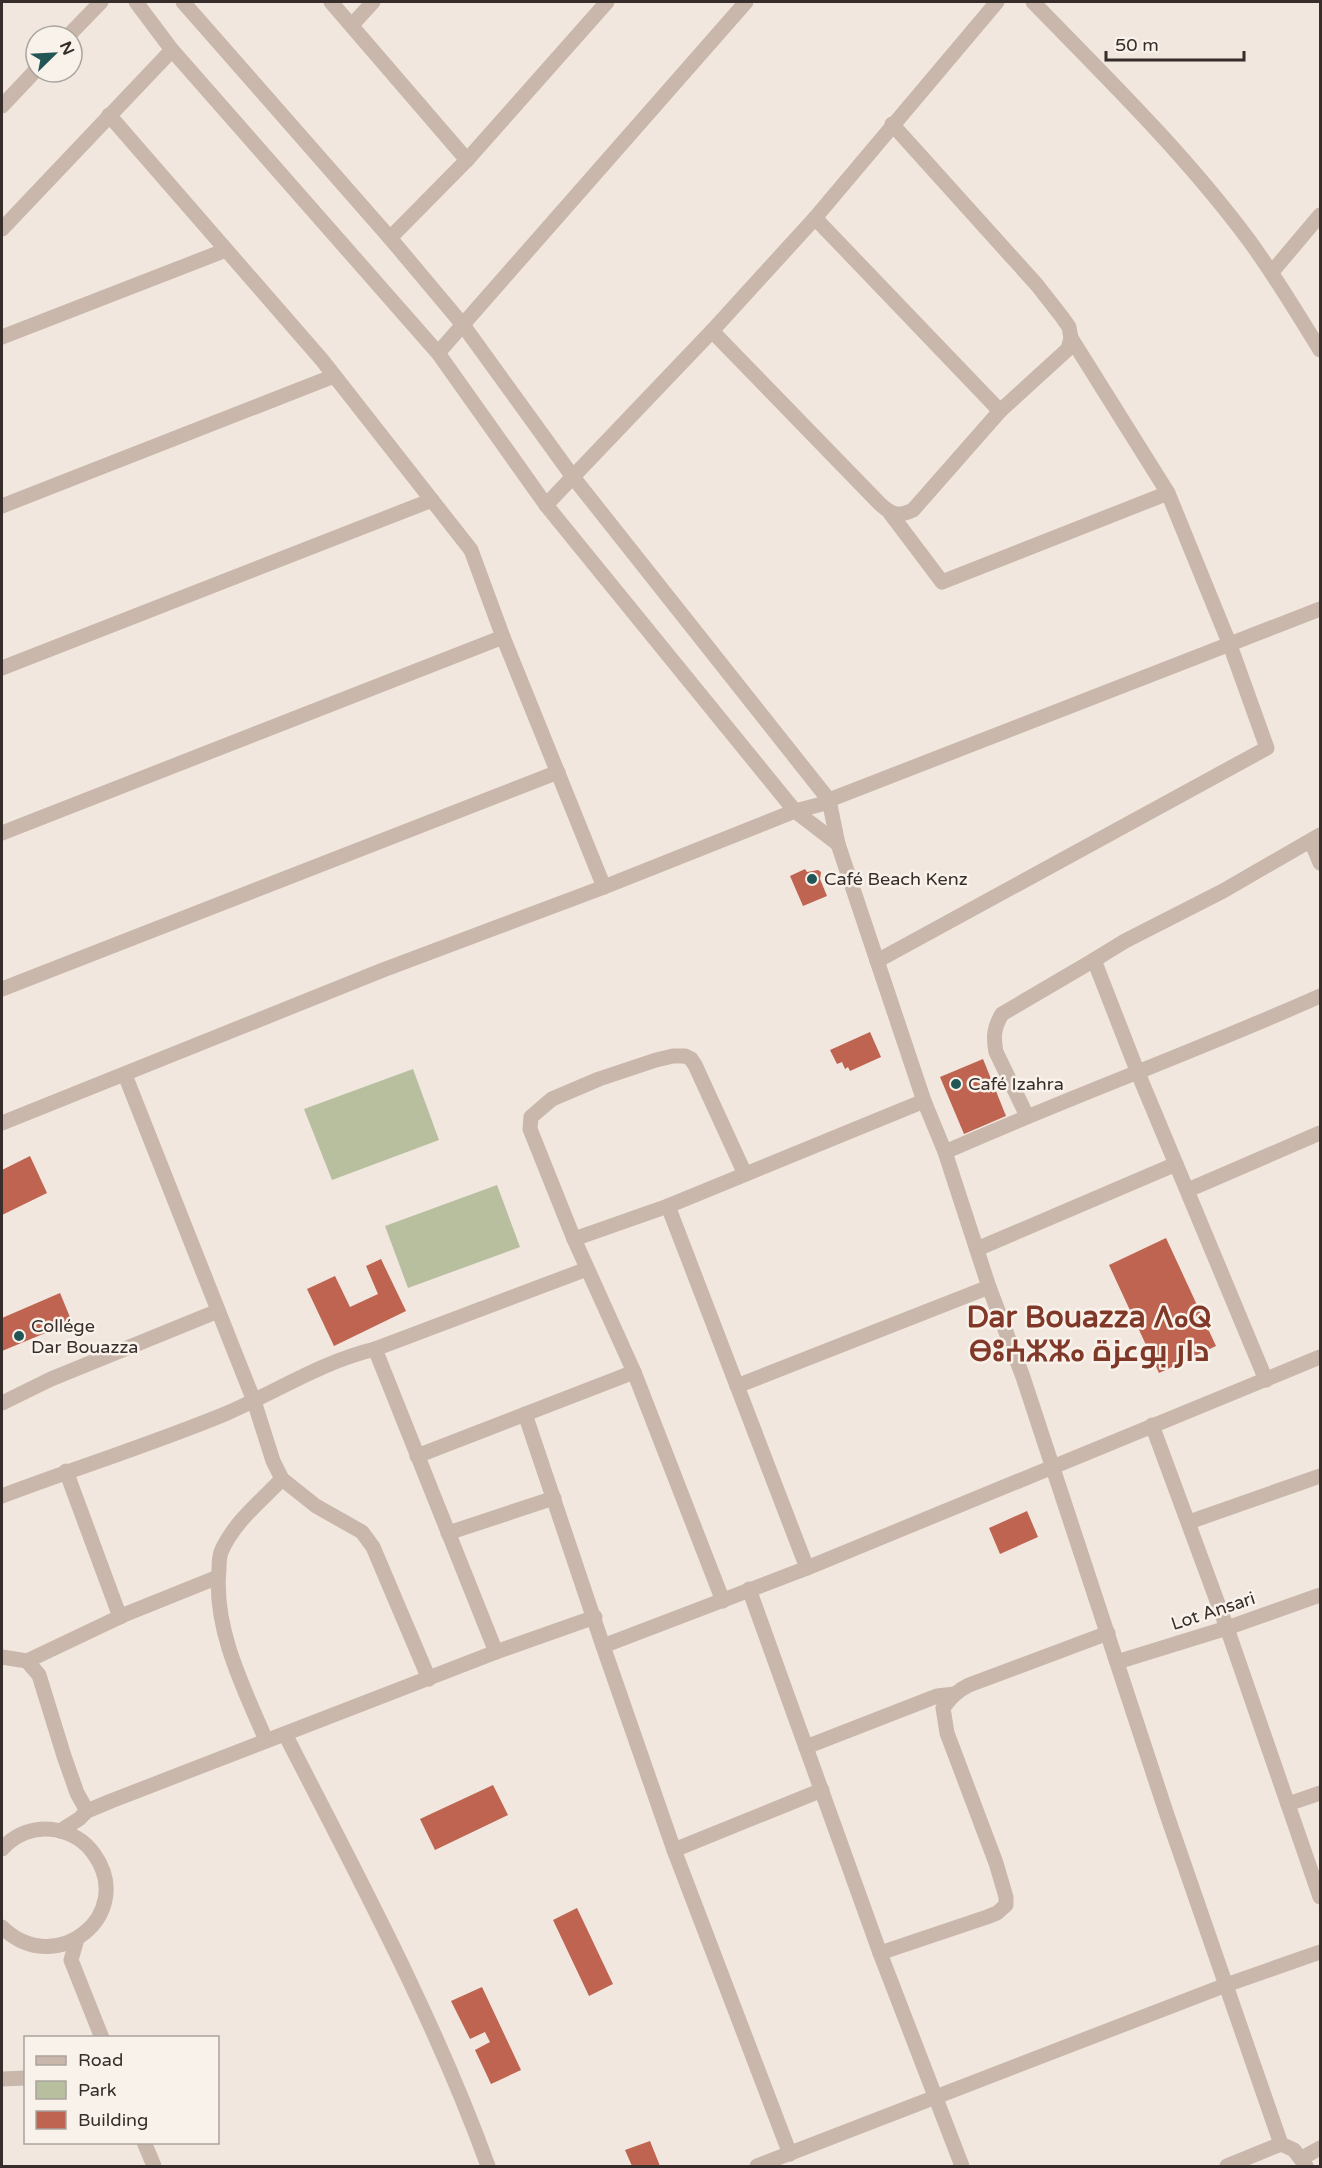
<svg xmlns="http://www.w3.org/2000/svg" width="1322" height="2168" viewBox="0 0 1322 2168" font-family="'Varela Round',Cairo,'Noto Sans Tifinagh',sans-serif">
	<style>
		.green { fill: #b7bf9f }
		.building { fill: #be6450 }
		.lines { fill: none; stroke-linecap: round; stroke-linejoin: round }
		.minor { stroke: #c9b7ab; stroke-width: 15 }
		.tertiary { stroke: #c9b7ab; stroke-width: 15 }
		.poi-dot { fill: #225656; stroke: #f9f2eb; stroke-width: 2 }
		.labels { text-anchor: middle; dominant-baseline: central; stroke-width: 5; stroke-linejoin: round; paint-order: stroke }
		.poi-label { font-size: 18px; fill: #372d2a; stroke: #f9f2eb; text-anchor: start }
		.street-label { font-size: 18px; fill: #372d2a; stroke: #f9f2eb }
		.town-label { font-size: 30px; font-weight: bold; fill: #803828; stroke: #f9f2eb }
	</style>
	<rect width="100%" height="100%" fill="#f1e7df"/>
	<g class="green">
		<path d="M413,1069l26,71 -107,40 -28,-71z"/>
		<path d="M497,1185l23,62 -112,41 -23,-62z"/>
	</g>
	<g class="building">
		<path d="M805,869l2,3 11,-2 3,2 -1,7 7,17 -24,10 -13,-30z"/>
		<path d="M870,1032l11,25 -31,14 -2,-4 -3,2 -3,-7 -5,2 -7,-14z"/>
		<path d="M983,1059l23,57 -42,18 -24,-57z"/>
		<path d="M30,1156l17,37 -45,22v-45z"/>
		<path d="M1166,1238l50,108 -57,27 -50,-108z"/>
		<path d="M381,1259l25,52 -72,35 -27,-57 28,-13 15,31 28,-13 -12,-28z"/>
		<path d="M60,1293l12,29 -70,29v-33z"/>
		<path d="M1027,1511l11,26 -38,17 -11,-26z"/>
		<path d="M493,1785l15,30 -73,35 -15,-31z"/>
		<path d="M577,1908l36,76 -24,12 -36,-76z"/>
		<path d="M482,1987l39,83 -30,14 -16,-34 15,-8 -5,-10 -15,7 -19,-38z"/>
		<path d="M650,2141l10,25h-28l-7,-16z"/>
	</g>
	<g class="lines">
		<g class="minor">
			<path d="M136,2l36,48 266,303 108,152 249,306 43,33"/>
			<path d="M183,2l207,236 73,87 110,152 256,323 9,44 86,257 21,51 44,135 34,90 144,438 114,329"/>
			<path d="M331,2l136,158"/>
			<path d="M1033,2c74,76 151,151 215,237 26,35 49,74 72,111"/>
			<path d="M352,25l21,-23"/>
			<path d="M68,36l33,-34"/>
			<path d="M2,106l34,-36"/>
			<path d="M109,115l213,245 149,190 32,87 101,250"/>
			<path d="M815,218l185,193"/>
			<path d="M2,229l170,-179"/>
			<path d="M390,238l77,-78 140,-158"/>
			<path d="M1272,272l48,-57"/>
			<path d="M712,331l168,173c12,11 18,13 33,6l87,-99 68,-62 3,-11 -2,-11 -7,-10 -25,-32 -145,-161"/>
			<path d="M2,337l224,-87"/>
			<path d="M438,353l308,-351"/>
			<path d="M546,505l166,-174 103,-113 182,-216"/>
			<path d="M2,506l332,-130"/>
			<path d="M890,513l52,69 226,-89"/>
			<path d="M2,668l430,-168"/>
			<path d="M2,833l501,-196"/>
			<path d="M1311,841l9,22"/>
			<path d="M877,961l390,-213 -37,-103 -62,-152 -97,-155"/>
			<path d="M2,989l556,-217"/>
			<path d="M125,1075l129,326 19,60 9,18 34,27 46,26 11,15 56,132"/>
			<path d="M1027,1116l-31,-64c-3,-15 -2,-25 6,-38l92,-54"/>
			<path d="M945,1152c124,-55 252,-101 375,-156"/>
			<path d="M1188,1190l132,-57"/>
			<path d="M668,1206l139,362"/>
			<path d="M574,1239l94,-33 256,-105"/>
			<path d="M977,1249l199,-85"/>
			<path d="M375,1349l121,303"/>
			<path d="M1266,1380l-128,-307 -44,-113 31,-19 98,-50 97,-56"/>
			<path d="M737,1386l252,-99"/>
			<path d="M2,1403l49,-24 167,-68"/>
			<path d="M525,1414l78,232 71,204 116,304"/>
			<path d="M1152,1425l75,203 93,269"/>
			<path d="M417,1456l217,-84"/>
			<path d="M66,1471l54,146"/>
			<path d="M2,1496c74,-28 150,-52 223,-82 51,-22 96,-52 150,-65l212,-80"/>
			<path d="M1189,1522l131,-46"/>
			<path d="M448,1533l106,-35"/>
			<path d="M749,1589l131,364 82,213"/>
			<path d="M723,1601l-89,-229 -60,-133 -44,-110 1,-12 21,-18 47,-20 57,-19 17,-4h12l6,3 4,6 50,109"/>
			<path d="M603,1646l204,-78 513,-211"/>
			<path d="M2,1657l25,4 12,14 25,81 13,37 10,18"/>
			<path d="M27,1661l99,-47 92,-37"/>
			<path d="M1117,1662l110,-34 93,-33"/>
			<path d="M285,1734c73,143 148,281 203,432"/>
			<path d="M266,1740c-22,-51 -53,-112 -47,-170 0,-5 0,-12 2,-18 13,-30 39,-50 61,-73"/>
			<path d="M806,1747l131,-51 18,-2"/>
			<path d="M1288,1804l32,-11"/>
			<path d="M60,1831l19,-12 8,-8 24,-10 385,-149 99,-35"/>
			<path d="M2,1849c13,-15 33,-23 54,-19 15,3 29,11 38,24 43,60 -38,126 -92,73"/>
			<path d="M674,1850l148,-60"/>
			<path d="M77,1939l-6,21 31,78"/>
			<path d="M880,1953l107,-36 10,-4 9,-8v-8l-10,-34 -49,-130 -4,-25c8,-11 14,-17 26,-23l139,-52"/>
			<path d="M2,2079l24,-1"/>
			<path d="M144,2142l10,24"/>
			<path d="M1302,2158l18,-10"/>
			<path d="M757,2166l469,-181 94,-33"/>
			<path d="M1227,2166l54,-22 13,6 12,16"/>
		</g>
		<path class="tertiary" d="M2,1123l381,-153 221,-83 191,-76 27,-7 7,-4 491,-191"/>
	</g>
	<g class="poi-dot">
		<circle cx="812" cy="879" r="6"/>
		<circle cx="956" cy="1084" r="6"/>
		<circle cx="19" cy="1336" r="6"/>
	</g>
	<g class="labels">
		<g class="poi-label">
			<text x="824" y="879">Café Beach Kenz</text>
			<text x="968" y="1084">Café Izahra</text>
			<text x="31" y="1326">Collége<tspan x="31" dy="21">Dar Bouazza</tspan></text>
		</g>
		<g class="street-label">
			<text transform="translate(1213 1611) rotate(-18)">Lot Ansari</text>
		</g>
		<g class="town-label">
			<text x="1089" y="1317">Dar Bouazza ⴷⴰⵕ<tspan x="1089" dy="34">ⴱⵓⵄⵣⵣⴰ دار بوعزة</tspan></text>
		</g>
	</g>
	<rect width="1322" height="2168" fill="none" stroke="#372d2a" stroke-width="6"/>
	<rect x="24" y="2036" width="195" height="108" fill="#f9f2eb" stroke="#aba39e" stroke-width="1.5"/>
	<rect x="36" y="2056" width="30" height="9" fill="#c9b7ab" stroke="#aba39e" stroke-width="1.5"/>
	<text x="78" y="2066" font-size="18" fill="#372d2a">Road</text>
	<rect x="36" y="2081" width="30" height="18" fill="#b7bf9f" stroke="#aba39e" stroke-width="1.5"/>
	<text x="78" y="2096" font-size="18" fill="#372d2a">Park</text>
	<rect x="36" y="2111" width="30" height="18" fill="#be6450" stroke="#aba39e" stroke-width="1.5"/>
	<text x="78" y="2126" font-size="18" fill="#372d2a">Building</text>
	<g transform="translate(54 54) rotate(66)"><circle r="28" fill="#f9f2eb" stroke="#aba39e" stroke-width="1.5"/>
	<path d="M0-4.5L10 22L0 15L-10 22Z" fill="#225656"/>
	<text y="-9" font-size="16" font-weight="bold" text-anchor="middle" fill="#372d2a">N</text>
	</g>
	<path d="M1106 51v9h138v-9" fill="none" stroke="#372d2a" stroke-width="3"/>
	<text x="1115" y="51" font-size="18" fill="#372d2a" stroke="#f9f2eb" stroke-width="4.5" paint-order="stroke">50 m</text>
</svg>
